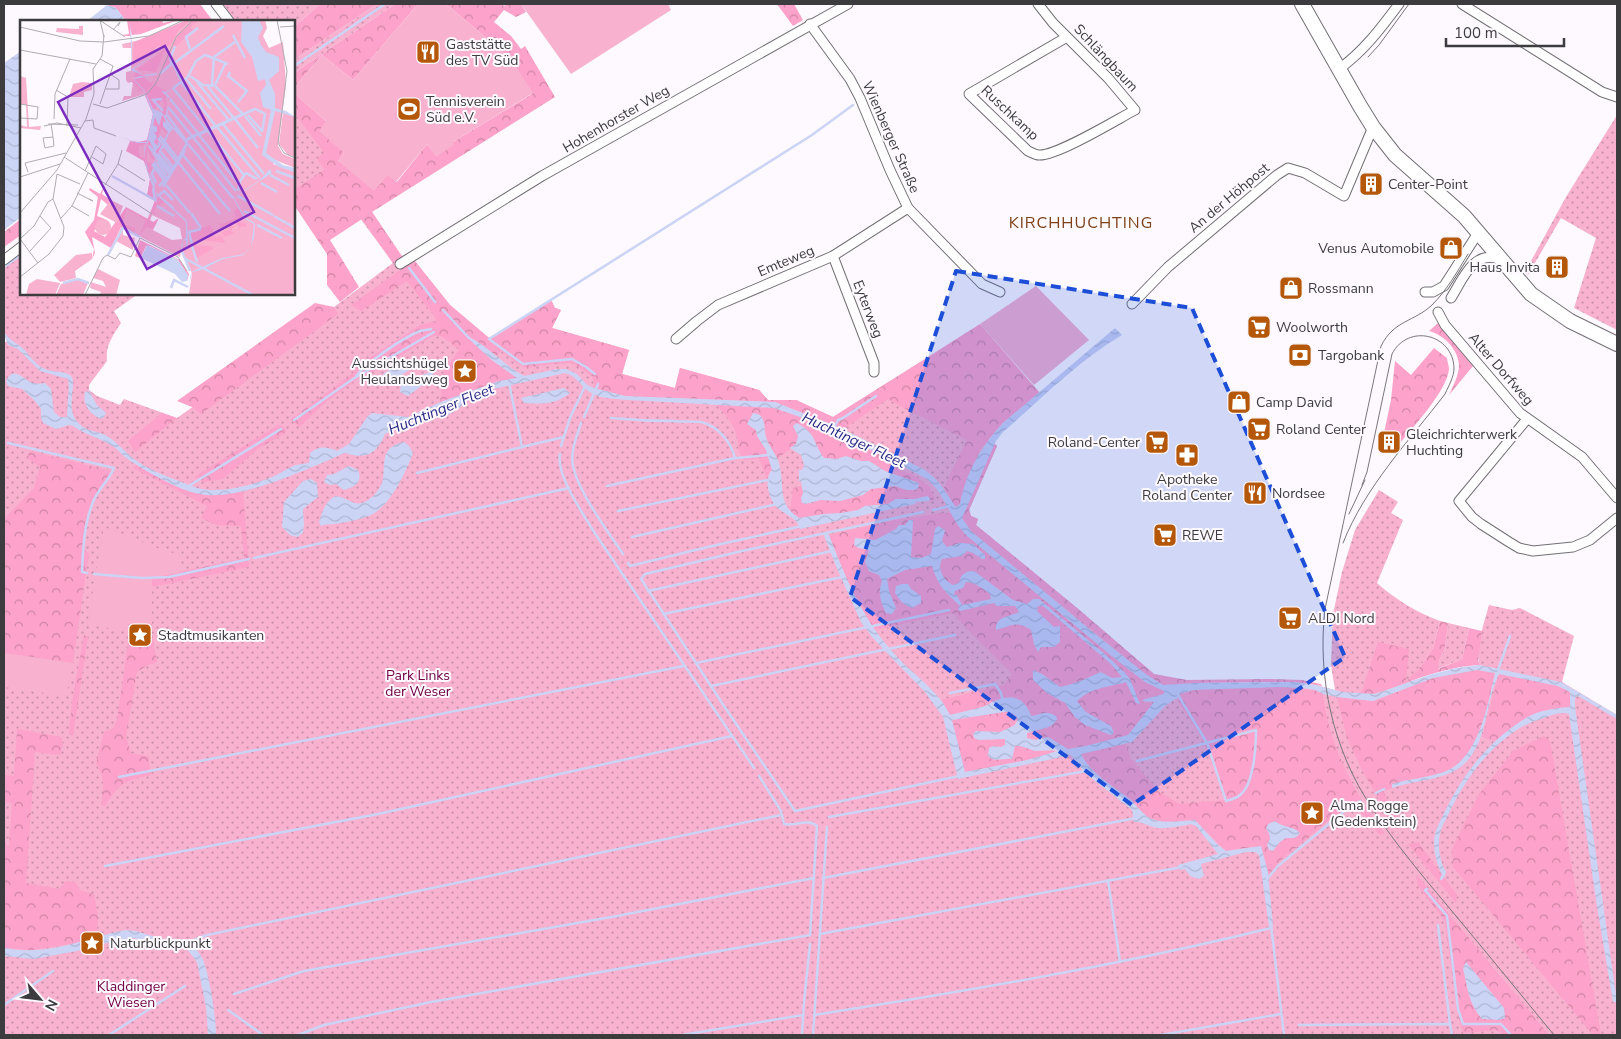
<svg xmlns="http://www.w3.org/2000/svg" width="1621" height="1039" viewBox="0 0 1621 1039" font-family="'Nunito Sans',sans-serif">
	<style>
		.grass { fill: url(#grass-dots) }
		.forest { fill: url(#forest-crowns) }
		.garden { fill: #f8b1cf }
		.water { fill: url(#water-waves); fill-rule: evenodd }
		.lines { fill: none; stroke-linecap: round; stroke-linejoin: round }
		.stream { stroke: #ccd4f6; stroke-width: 2.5 }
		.street-casing { stroke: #737075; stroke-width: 11 }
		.secondary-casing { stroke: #737075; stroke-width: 16 }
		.street { stroke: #fff; stroke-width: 9 }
		.secondary { stroke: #fff; stroke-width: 14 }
		.tram { stroke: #79777a; stroke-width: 1 }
		.marked { fill: #1d4ed8; fill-opacity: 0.2; stroke: #1d4ed8; stroke-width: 4; stroke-dasharray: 10 6; stroke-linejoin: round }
		.labels { text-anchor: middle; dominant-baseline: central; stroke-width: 4; stroke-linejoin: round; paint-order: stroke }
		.poi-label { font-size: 14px; fill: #3c3b3d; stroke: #fdf9ff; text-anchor: start }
		.street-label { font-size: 14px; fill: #3c3b3d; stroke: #fdf9ff }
		.park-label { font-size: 14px; fill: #6f0043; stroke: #fdf9ff }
		.water-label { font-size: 15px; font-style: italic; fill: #272b85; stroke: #fdf9ff }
		.quarter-label { font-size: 16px; letter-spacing: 1px; fill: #7e4017; stroke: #fdf9ff }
		.inset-river { fill: none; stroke: #ccd4f6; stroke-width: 2.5 }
		.inset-road { fill: none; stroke: #b0adb1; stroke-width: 1 }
		.view { fill: #7b2cbf; fill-opacity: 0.15; stroke: #7b2cbf; stroke-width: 2.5 }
		.inset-edge { fill: none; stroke: #3c3b3d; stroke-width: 2.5 }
	</style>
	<defs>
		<pattern id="grass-dots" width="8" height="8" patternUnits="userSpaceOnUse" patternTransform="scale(1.25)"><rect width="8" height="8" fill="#f8b1cf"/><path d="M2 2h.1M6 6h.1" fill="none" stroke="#ca91a9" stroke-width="1.8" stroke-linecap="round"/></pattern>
		<pattern id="forest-crowns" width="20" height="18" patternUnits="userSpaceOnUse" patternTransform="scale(1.25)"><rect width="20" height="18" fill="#fda2ca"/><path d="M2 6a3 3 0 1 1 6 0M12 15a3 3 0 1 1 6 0" fill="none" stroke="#ce85a5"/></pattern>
		<pattern id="water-waves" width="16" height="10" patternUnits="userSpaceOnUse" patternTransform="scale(1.25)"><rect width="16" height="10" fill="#ccd4f6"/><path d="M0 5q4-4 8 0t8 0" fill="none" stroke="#b0b7d4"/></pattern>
	</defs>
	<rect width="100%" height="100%" fill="#fdf9ff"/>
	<g class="grass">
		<path d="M223,4h97l-26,23v-6h-59z"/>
		<path d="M377,4h18l-101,69v-13z"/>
		<path d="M294,107l78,105 30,44 6,-3 42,52 39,33 62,-38 4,8 6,2 -9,18 77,22 -7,24 53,14 5,-20 79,22 9,10h28l37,17 57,-36 89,51 18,14 -28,64 2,6 7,3 -2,6 101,83 77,66 41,9 121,2 19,5 -4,-25 2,-51 9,-42 13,-42 24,-40 19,12 -7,11 12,7 -26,63c19,17 39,29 63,38l-7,27 -13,19 -13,15 73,-17c-6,-14 5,-45 9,-60l23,5 8,-2 54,28 -12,46 55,33v320h-1613v-693h3l-1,-3 -2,-3v-71l17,-13v42h117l-24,17 7,12c-8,12 -16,23 -14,38l-18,24v5l8,6 23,9 4,-6 53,19 157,-111 59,-44 -69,-94 -30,20z"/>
		<path d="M1617,115v215l-43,-22 22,-70 -35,-20 -33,57 -3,-3 41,-75z"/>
		<path d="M1448,623l21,5 -7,31 -25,10 2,-8 6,-13z"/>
	</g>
	<g class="forest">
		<path d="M105,4h95l13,17h-87l-10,-13z"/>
		<path d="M320,4h57l-83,56v-33z"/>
		<path d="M395,4h23l-65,76 -31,-25 -28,33v-15z"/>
		<path d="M446,4h56l2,2 4,-2h13l5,8 -10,5 -12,-7 -10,12 17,14 10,13 4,-3 30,51 -183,115 30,45 -9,6 -31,-44 -32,21 29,47 -19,15 -13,-17v-31l-33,-49v-16l30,-20 -7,-10 7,-7 -30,-39v-20l32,28 18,32 -6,8 50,14 9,7 30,-38 9,12 17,-14 79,-48 -22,-36z"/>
		<path d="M777,4h17l9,16 -10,6z"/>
		<path d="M21,219v16l-17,12v-15z"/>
		<path d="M415,261l35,44 39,33 62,-38 4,8 6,2 -9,18 77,22 -7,24 53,14 5,-20 79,22 9,10h28l37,17 147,-93 60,69 -37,30 -23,27 -18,45 -2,10 -5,2 -11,-20 23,-47 -69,-35 -10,-6 -45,30 -68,-27 -150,-6 -31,-8v-4l-2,-8 -20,-13 -22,1 -23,4 -9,-4 -17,-13 -5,5 -21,-16 -6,-3 3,5 21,19 24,17 -18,3 -59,22 3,-29 16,-25 -18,-13h-8l-51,31 -26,13 -30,22 -27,25 -8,-8 62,-46 12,-12 55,-36 16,-4 -1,-4 -28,-36 -46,30 -10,-6 52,-37z"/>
		<path d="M315,303l19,4 4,7 -137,100 -9,-7 -15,-6z"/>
		<path d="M1438,323l35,43 -24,29c4,-9 10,-20 10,-30 -1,-16 -15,-30 -30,-34z"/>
		<path d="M1434,348l13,10c0,3 2,8 2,11 -2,23 -39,61 -53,79l1,-12 -13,-3 7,-33 4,-39 16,14z"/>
		<path d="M715,404l59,4 32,11 28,12 55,28 8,9 18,8 15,11 5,12 -6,2 1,-2 -2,-3 -14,3h-18l-8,5 -23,2 -7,4 -17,3 -17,1 -25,4 -7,-5 -5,-6 4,-1 2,-18 9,-2 1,7 8,11 9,-4 20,1 23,-6 8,-6 24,-3 7,3 17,-6 -34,-12 -16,-10h-8l-15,-5 -9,3 -13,-1 -7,-10 -4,-12h-15l-2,8 -19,15 -11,-21 -2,-18 -14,7 6,3 1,6 9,14 6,20 -2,1 -3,8 -8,-20 -15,1c-7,-8 -5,-17 -8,-27 -4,-11 -12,-21 -21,-29z"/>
		<path d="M162,413l15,5 -42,34 -7,-11z"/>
		<path d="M278,425l4,1 4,4 -2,4 -25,14 -36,31 -19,3 -10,-5z"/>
		<path d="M994,443l3,3 -28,64 2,6 7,3 -2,6 101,83 77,66 33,6 83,-1 32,1 19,4 1,2 -28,-4 -99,1 -32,2 -16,-10 -176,-144 -9,-13z"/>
		<path d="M30,451l82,20c-18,22 -33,50 -27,79l4,3 -16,110 -69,-10v-134l30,-31 6,-21 -13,-9z"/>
		<path d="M136,465c19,10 44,26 64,29 14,3 29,-1 43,-3l6,76 -97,20v-9l92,-20 -3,-32 -25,-1 -15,-7 6,-12 -74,-38z"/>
		<path d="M941,513h10l7,14 30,27 125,103 32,25 19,9v3l-19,5 -2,4 11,-1 -26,33 -42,11 -18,3 -20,-12 -13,3 -8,-2 -1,-5 9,-3 6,-17 -10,4 -2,-7 -8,-10 -16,-1 -8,1 -13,7 -34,8 -9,-15 63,-15 8,-11 -43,-43 -16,-18 -79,17c-20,-29 -33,-63 -45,-95l66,-15z"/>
		<path d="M1440,621l8,2 -3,25 -6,13 -1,8 24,-10 7,-31 13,3 -4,29 2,5c-24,1 -47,8 -69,16 -17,6 -32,13 -50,13l17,-52 31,7 -3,33 14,-15 13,-19z"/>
		<path d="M130,630l22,4 5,28 -9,3 -11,7 -11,65 5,16 17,3 3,19c-28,7 -30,6 -46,31l-4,-1c3,-16 4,-28 -5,-41l8,-32 9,-4 4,-8z"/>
		<path d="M84,635l4,2 -15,99 -4,-2 3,-33z"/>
		<path d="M1477,670l18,3c-8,32 -15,86 -51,99 -17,6 -35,7 -52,12v4l-9,3 14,27 -3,7 -31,-53 -16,-34 -10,-41 37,4 59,-23z"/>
		<path d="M1499,674c24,4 50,6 71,18v15c-31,2 -52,15 -75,34l-13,-4z"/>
		<path d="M1281,687l34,3 8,4c6,51 31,99 61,139l-4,2 -25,-29 -20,9 -55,46 -11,14 -12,-29 -31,5 -31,-31c-14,1 -30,4 -43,-1 -8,-3 -14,-12 -20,-18 -17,-14 -40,-27 -51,-47l45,-10 5,15 28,33 21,12 45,-4 -21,-58 -27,-43 3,-5 21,-5z"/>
		<path d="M1004,712h6l8,6c-5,12 -15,14 -26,14l-2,9 9,-3 6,1v6l-4,2 -8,-1 9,12h6l5,-5 2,-7 8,-1 12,6h24l-32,9 -63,12 -12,-52z"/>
		<path d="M17,729l44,8 2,7 -3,11 -25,-3 -9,131 33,6 7,-8 9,1 6,9 13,3 4,24 -1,19 -15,5 -50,8 -28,-2 1,-35h-1v-72l5,7 3,-45 -8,-1v-27l10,1z"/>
		<path d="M1544,736l6,5 51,294h-8l-140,-168 -1,-18 27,-55 34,-43z"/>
		<path d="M1418,842l39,53 -1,8 -48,-59z"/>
		<path d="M1416,874l133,161h-43l-10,-5 -33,3 -6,-23 -12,-89 -27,-35z"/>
	</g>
	<g class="garden">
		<path d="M418,4h28l64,54 23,35 -80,49 1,3 -18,12 -9,-13 -31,38 -8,-7 -14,16 -36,-30 6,-8 -25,-22 7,-10 -32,-28v-5l28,-33 31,25z"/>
		<path d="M521,4h147l3,6 -100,64z"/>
		<path d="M1036,286l53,54 -55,45 -54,-61z"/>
		<path d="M104,527l66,26 9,-1 2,20 -29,6v56l-65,-9z"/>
		<path d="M4,653l69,10 -7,33 -62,-9z"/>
	</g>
	<g class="water">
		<path d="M107,5l9,3 10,13h-39z"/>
		<path d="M21,51v166l-17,13v-167z"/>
		<path d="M1115,328l7,7c-44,26 -81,64 -119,97l-7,9 -34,77 9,13 129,107 47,37 16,10 32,-2 99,-1 22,3 26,7 33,2 54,-19 27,-7 24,-3 81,17 56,33v4l-39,-23 -3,2v9l42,295h-4l-17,-102 -27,-186c-7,-3 -18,1 -25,4 -14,4 -26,10 -37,19 -26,20 -44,47 -58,76 -3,7 -8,14 -9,21 -3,12 0,28 6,38l-2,6c-7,-11 -12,-31 -9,-44 2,-8 8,-18 11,-25 19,-38 44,-69 80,-91 13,-8 30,-10 44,-11v-15l-12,-6 -59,-12c-17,34 -9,86 -54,101 -17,6 -36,7 -53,13v-4c17,-5 35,-6 52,-12 35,-13 44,-68 51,-99l-18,-3 -44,8 -60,23 -36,-4 -14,-3 -8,-4 -13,-2 -21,-1 -89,3 -12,4 -3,5h-2l-10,7 -33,36 -51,12c9,20 34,33 51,47 6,6 12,15 20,18 13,5 29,2 43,1l23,25 8,6 35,-5 7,26 5,54 -4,1 -10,-72 -4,-3h-9l-45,12 3,12 -5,3 -9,-3 -5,-7 -5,1 -2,-5 40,-11 -22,-28 -5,-2c-10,2 -23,5 -33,4 -9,-1 -15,-7 -24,-6l-2,-12 -47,-37 -14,-18 -113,24 -15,-62 -18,-25 -36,-37 -17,-18 -11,-15 -23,-51 -15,-38 3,-1 3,3c16,41 32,81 62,115 15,18 34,31 49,49 4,4 7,11 10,16 11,-3 22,-5 32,-8 5,-1 9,-5 15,-7 18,-6 28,-1 34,16 11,-1 13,-7 25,0l1,4c-7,10 -19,9 -30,13v5l8,2 13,-3 20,12 18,-3 42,-11 26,-33 -12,-1 3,-2 19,-5v-3l-19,-9 -32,-25 -146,-121c-17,-17 -22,-42 -40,-57l-93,-48 -28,-12 -32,-11 -145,-8c-11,-1 -26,-1 -36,-6 -11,-5 -15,-18 -28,-21l-76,17 -22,8 -7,10 -12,7 -28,3 -35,16c-8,20 -19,26 -40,19 -36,15 -106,49 -145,41 -20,-3 -59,-25 -75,-37 -4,-3 -7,-8 -11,-10 -13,-9 -29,-12 -41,-21l-4,-1 -13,4 -13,-6 -2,-5v-9l-7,-9 -12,-11 -14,-3 -2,-5c8,-16 16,-2 27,2 3,1 7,1 12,0l6,6 3,23 6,5h7c0,-8 3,-33 1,-38l-28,-8 -22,-22 -10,-4 -2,-6 2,-2c4,4 8,6 12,9 9,7 14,19 25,23 8,4 20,1 26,7 6,7 -5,30 5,44 7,11 18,10 29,15 13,7 21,19 33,27 17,11 39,18 59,26 24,6 53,-2 75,-11 8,-3 14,-8 21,-11 5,-2 11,-2 16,-3l1,-10c10,-8 17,-6 27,-2l12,-7 18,-27 5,-4 36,4 35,-16 56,-20 18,-3 -24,-17 -21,-19 -5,-6c21,10 37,29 57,40l33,-7h9l11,5 10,11 7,3 31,8 150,6 68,27 82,41c17,13 19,21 31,37l4,-3c6,-32 21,-57 43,-81zM1004,712c6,0 10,1 14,7l-3,6 -15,7 -24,-1 -3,3 1,4 5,2 26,-1v6l-4,2 -8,-1 -4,2 -1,8c6,7 15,2 24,3l3,-13c8,-1 13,4 21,5 7,0 14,-2 21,0l-30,9 -62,12 -13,-52z"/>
		<path d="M413,359l6,1 2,4 -4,4 -8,2 -21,14 -4,-1 -1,-9 12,-8z"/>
		<path d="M434,371l-2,7 -24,18 -8,-4 1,-9 9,-4z"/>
		<path d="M564,388l6,5c-15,12 -28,11 -46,10l-3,-5z"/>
		<path d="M89,391l8,14 9,8 -2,4 -3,2c-11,-5 -19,-15 -16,-27z"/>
		<path d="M753,413c14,1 10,14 13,24 2,8 8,14 11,21 10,22 -3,44 22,60l25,-4 17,-1 17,-3 7,-4 23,-2 8,-5h18l14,-3 2,3 -1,2 -13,1 -1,2 -115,25c-2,-12 -19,-15 -26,-25 -6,-9 -10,-26 -2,-34l-6,-20 -9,-14 -1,-6 -9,-6z"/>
		<path d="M797,423c20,11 15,18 27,35l13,1 9,-3 15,5h8l16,10 34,12 -1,5 -3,2h-8l-12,-4 -24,3 -8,6 -23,6 -20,-1 -14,4 -4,-1 -1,-5 2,-5 -2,-11 -2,-1v-11h3l2,-5 -3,-10 -11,-7 6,-4 2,-8 -5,-10z"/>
		<path d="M404,442l5,4 4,7c-8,21 -24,57 -47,64 -8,3 -18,5 -26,6 -7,2 -11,0 -19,3l-2,-4c3,-10 7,-22 17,-26 7,1 13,5 19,7 11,3 23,-10 27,-20 5,-17 -5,-35 22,-41z"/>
		<path d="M349,466l9,4c5,12 -3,17 -14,20l-8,-6 -6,1 -6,-3 3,-7 7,-1z"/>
		<path d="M311,479l6,4 1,14 -15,12 1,15 -1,9 -6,4 -7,-2 -8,-8 2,-25 19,-21z"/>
		<path d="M909,520h4l-2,37 10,1 10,-4 4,-25 3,-3 7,4 -3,11 5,6 13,-4 13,1 12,11v4h-3l-9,-6 -6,-2 -5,5 -20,3c-5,10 1,21 11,26l6,-2c2,-9 6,-12 15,-12l39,29 14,4 6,-5h6l67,56 18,17 6,7 10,25 -4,-1 -10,-21c-17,5 -36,6 -49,19l9,11 25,14 3,7 -3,2 -26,-10 -10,-8 -10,-14 -18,-10 -14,-13v-10l9,4 18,13c15,-3 27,-9 41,-15l11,6 10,-1 -11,-13 -68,-58h-5l-1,5 17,16 6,-1v16l-6,5h-13l-3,5 -4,-8 -3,-14c-15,-10 -19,-4 -35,0 -1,-14 13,-13 23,-18l-4,-6h-18l-3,-3 -34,8 -2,-3 2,-2c-15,-15 -21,-18 -28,-40l-27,4 -18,9 2,12 7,17 -4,6 -6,-1c-6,-12 -8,-20 -4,-32l-3,-6 -10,-4 -4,-9 4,-12 -11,-2 -4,-3 1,-7 20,2 21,-11 3,-4h6zM966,582c9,0 17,7 24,12l1,5 -29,6 -5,-10h-3l1,-4 8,-3z"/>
		<path d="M902,584h6l3,5 10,7v7l-9,5c-8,-3 -12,-7 -17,-15l1,-7z"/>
		<path d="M1275,821c8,7 19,5 25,12 -4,6 -8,5 -14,5l-6,4 -7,9 -4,-1 -2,-5 3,-6 -1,-6 -3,-4 2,-5z"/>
		<path d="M125,930l11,1 32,10 16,-2c9,6 16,13 20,23 6,19 12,54 12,73h-8l-2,-28 -9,-45 -11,-14 -8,-1 -13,1 -31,-10 -16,2 -41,11 -43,8 -30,-3v-8c9,1 18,3 28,2 31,0 62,-14 93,-20z"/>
		<path d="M1466,962l38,46 1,10 -6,2 -17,-1c-13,-14 -15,-33 -19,-51z"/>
	</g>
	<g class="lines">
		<g class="stream">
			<path d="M294,66l91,-62"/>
			<path d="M4,267l17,-12"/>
			<path d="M409,268l26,34"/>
			<path d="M443,310l26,28"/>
			<path d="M4,334l4,5"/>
			<path d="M595,374l-9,-7 -14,-8 -49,5 -34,-25 323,-204 41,-30"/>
			<path d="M356,376c12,-14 46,-38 64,-45 3,-1 8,-1 11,-2"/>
			<path d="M584,417l14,-33"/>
			<path d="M611,418c21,2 42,3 63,3 9,1 19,0 27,1 17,4 30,20 34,36"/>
			<path d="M294,420l59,-41 81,-47"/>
			<path d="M581,423c-4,13 -11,28 -8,42 4,25 35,67 50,89"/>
			<path d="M834,427l4,-7 5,-2 33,-22"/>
			<path d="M8,443l106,25c-4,11 -16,21 -21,34 -9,22 -10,47 -11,70l5,1"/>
			<path d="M561,446l9,-28 15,-32"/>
			<path d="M522,447l42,-10"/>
			<path d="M560,454c-4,22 23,59 34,78l160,236"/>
			<path d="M417,473l105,-26 -13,-64"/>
			<path d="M607,486l128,-28 34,-3"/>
			<path d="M187,487l94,-58"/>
			<path d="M933,510l17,-4"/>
			<path d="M618,511l150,-31"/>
			<path d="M923,512l-181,39 -97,23 -4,5 83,127 71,105 164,-35"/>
			<path d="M632,537l145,-33"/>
			<path d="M254,558l315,-70"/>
			<path d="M628,563l2,3 82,-20 90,-20"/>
			<path d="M94,574l48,4 27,-1 80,-18"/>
			<path d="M648,591l184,-40"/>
			<path d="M663,614l179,-37"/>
			<path d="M696,663l253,-53"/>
			<path d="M1498,670l12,-34"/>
			<path d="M711,686l244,-51"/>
			<path d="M950,693l45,-9 6,9 2,9"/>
			<path d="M1137,761l119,-31c0,17 -2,54 -16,65 -3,3 -10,5 -14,6l-19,-58 -29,-48"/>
			<path d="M759,776l22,35 3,13c11,3 23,-6 33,2l-7,109"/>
			<path d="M119,777l565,-111"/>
			<path d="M1376,793l8,-4"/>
			<path d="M1353,805l7,-4"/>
			<path d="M829,817l257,-46"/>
			<path d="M105,866l273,-52 354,-78"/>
			<path d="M823,878l313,-60"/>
			<path d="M1267,879l11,-13 69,-57"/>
			<path d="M1441,879l3,-5"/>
			<path d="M1108,880l12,82"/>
			<path d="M1427,889l-2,1 22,26 11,93 5,15h38l10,11"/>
			<path d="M1271,925l13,110"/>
			<path d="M1438,925l12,99"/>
			<path d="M820,934l362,-67"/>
			<path d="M186,943l21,-8 574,-120"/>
			<path d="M234,994l70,-23 313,-55 197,-38"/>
			<path d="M4,1005l49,-34"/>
			<path d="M228,1010l35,25"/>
			<path d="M814,1015c153,-24 307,-50 457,-87"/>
			<path d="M1299,1025l151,-1 2,11"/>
			<path d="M109,1035l76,-49"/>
			<path d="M298,1035l26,-10 107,-23 379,-67"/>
			<path d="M682,1035l121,-20"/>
			<path d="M802,1035l2,-33 6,-58"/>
			<path d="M813,1035l14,-208"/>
			<path d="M1161,1035l120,-21"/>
		</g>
		<g class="street-casing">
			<g id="street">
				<path d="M216,4l13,17"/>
				<path d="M1038,4l15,19 55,55 27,32c-19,10 -78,46 -96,45 -4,0 -8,-3 -11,-4l-59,-57 98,-57"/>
				<path d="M1462,4l140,88 15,5"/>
				<path d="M810,24l40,55 10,19 30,72 18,38 74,76 18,8"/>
				<path d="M1339,69c25,-18 42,-41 60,-65"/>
				<path d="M833,256l41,107v9"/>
				<path d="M4,260l17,-13"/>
				<path d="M400,264l142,-88 306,-172"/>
				<path d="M1425,292h8l11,-6 34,-53"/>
				<path d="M1451,298c12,-19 22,-48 48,-39"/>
				<path d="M1132,304l36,-37 109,-92 11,-7 17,5 39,23 29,-69"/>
				<path d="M1438,312l7,13 75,88 62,44 35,41"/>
				<path d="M676,339l21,-18 21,-16 115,-49 75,-48"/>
				<path d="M1527,419l-68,82 13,16 9,7 28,18 10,6 14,3 40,-4 17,-7 27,-22"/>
			</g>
		</g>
		<g class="secondary-casing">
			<path id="secondary" d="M1302,4l58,102 13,21 22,28 69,61 67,78 39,27 47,23"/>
		</g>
		<use href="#street" class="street"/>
		<use href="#secondary" class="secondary"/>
		<g class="tram">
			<path d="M1368,57l11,-12 30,-41"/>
			<path d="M1468,254c-11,18 -21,36 -36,51 -18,17 -38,15 -51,41l-56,263c-8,69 8,141 47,199 22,34 48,65 74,96 36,43 72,87 108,131"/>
			<path d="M1349,514l16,-34"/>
			<path d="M1343,543c22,-56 66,-102 102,-149 4,-9 9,-17 9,-26 -1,-34 -46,-45 -62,-14l-25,118 -5,13"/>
		</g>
	</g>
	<path class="marked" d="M956,271l236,37 153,349 -213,148 -282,-208z"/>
	<defs>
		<g id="restaurant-square" transform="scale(1.25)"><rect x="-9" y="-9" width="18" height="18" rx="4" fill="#b55709" stroke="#fdf9ff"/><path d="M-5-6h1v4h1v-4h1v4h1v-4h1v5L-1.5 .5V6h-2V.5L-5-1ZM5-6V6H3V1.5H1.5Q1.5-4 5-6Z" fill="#fff"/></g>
		<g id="stadium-square" transform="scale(1.25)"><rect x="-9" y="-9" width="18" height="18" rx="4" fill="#b55709" stroke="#fdf9ff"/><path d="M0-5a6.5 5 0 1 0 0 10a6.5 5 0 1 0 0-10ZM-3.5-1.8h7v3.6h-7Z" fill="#fff"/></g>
		<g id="building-square" transform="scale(1.25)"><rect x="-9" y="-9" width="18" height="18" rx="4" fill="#b55709" stroke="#fdf9ff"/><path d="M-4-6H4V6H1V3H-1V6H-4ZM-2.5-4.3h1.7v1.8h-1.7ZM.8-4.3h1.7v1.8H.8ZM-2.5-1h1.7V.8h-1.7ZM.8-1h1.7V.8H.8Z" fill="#fff"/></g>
		<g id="shop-square" transform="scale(1.25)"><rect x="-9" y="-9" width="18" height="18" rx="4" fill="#b55709" stroke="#fdf9ff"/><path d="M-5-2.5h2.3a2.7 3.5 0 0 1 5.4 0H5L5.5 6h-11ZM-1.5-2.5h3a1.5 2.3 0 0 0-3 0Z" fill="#fff"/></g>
		<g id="supermarket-square" transform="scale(1.25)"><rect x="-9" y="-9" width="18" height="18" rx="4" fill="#b55709" stroke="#fdf9ff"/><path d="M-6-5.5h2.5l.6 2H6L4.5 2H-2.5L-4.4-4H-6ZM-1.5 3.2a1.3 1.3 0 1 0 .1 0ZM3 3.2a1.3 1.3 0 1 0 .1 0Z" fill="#fff"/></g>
		<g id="bank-square" transform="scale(1.25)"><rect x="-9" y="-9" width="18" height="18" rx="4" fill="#b55709" stroke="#fdf9ff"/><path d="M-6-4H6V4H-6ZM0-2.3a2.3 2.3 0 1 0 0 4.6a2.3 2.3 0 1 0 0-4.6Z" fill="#fff"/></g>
		<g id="sight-square" transform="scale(1.25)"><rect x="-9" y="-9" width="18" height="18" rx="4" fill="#b55709" stroke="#fdf9ff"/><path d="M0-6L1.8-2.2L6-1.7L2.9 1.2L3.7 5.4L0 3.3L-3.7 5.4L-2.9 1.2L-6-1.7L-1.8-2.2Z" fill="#fff"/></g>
		<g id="pharmacy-square" transform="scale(1.25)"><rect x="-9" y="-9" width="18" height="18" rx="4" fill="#b55709" stroke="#fdf9ff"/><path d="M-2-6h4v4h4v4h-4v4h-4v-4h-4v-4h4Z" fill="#fff"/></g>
	</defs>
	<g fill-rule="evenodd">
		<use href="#restaurant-square" x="428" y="52"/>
		<use href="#stadium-square" x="409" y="109"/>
		<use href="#building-square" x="1371" y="184"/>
		<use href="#shop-square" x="1451" y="248"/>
		<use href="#building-square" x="1557" y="267"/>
		<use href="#shop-square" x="1291" y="288"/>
		<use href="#supermarket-square" x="1259" y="327"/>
		<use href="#bank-square" x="1300" y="355"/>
		<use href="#sight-square" x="465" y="371"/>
		<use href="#shop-square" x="1239" y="402"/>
		<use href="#supermarket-square" x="1259" y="429"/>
		<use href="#supermarket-square" x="1157" y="442"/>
		<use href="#building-square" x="1389" y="442"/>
		<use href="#pharmacy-square" x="1187" y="455"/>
		<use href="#restaurant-square" x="1255" y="493"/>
		<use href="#supermarket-square" x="1165" y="535"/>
		<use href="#supermarket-square" x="1290" y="618"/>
		<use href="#sight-square" x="140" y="635"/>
		<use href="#sight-square" x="1312" y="813"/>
		<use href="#sight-square" x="92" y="943"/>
	</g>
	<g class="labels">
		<g class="poi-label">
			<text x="446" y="44">Gaststätte<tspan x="446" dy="16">des TV Süd</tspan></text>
			<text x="426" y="101">Tennisverein<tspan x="426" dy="16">Süd e.V.</tspan></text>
			<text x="1388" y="184">Center-Point</text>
			<text x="1434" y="248" text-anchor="end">Venus Automobile</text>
			<text x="1540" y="267" text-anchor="end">Haus Invita</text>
			<text x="1308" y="288">Rossmann</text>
			<text x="1276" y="327">Woolworth</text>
			<text x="1318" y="355">Targobank</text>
			<text x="448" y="363" text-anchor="end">Aussichtshügel<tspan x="448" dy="16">Heulandsweg</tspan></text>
			<text x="1256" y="402">Camp David</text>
			<text x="1276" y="429">Roland Center</text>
			<text x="1406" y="434">Gleichrichterwerk<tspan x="1406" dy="16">Huchting</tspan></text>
			<text x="1140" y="442" text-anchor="end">Roland-Center</text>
			<text x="1187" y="479" text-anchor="middle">Apotheke<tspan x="1187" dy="16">Roland Center</tspan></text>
			<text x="1272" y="493">Nordsee</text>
			<text x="1182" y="535">REWE</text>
			<text x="1308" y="618">ALDI Nord</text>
			<text x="158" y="635">Stadtmusikanten</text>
			<text x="1330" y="805">Alma Rogge<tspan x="1330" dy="16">(Gedenkstein)</tspan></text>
			<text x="110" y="943">Naturblickpunkt</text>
		</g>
		<g class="street-label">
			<text transform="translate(1106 58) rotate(47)">Schlängbaum</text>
			<text transform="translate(1010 113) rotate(43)">Ruschkamp</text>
			<text transform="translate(616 119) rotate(-30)">Hohenhorster Weg</text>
			<text transform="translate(891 137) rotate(66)">Wienberger Straße</text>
			<text transform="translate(1229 198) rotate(-40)">An der Höhpost</text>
			<text transform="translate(786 261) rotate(-23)">Emteweg</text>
			<text transform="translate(868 309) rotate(69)">Eyterweg</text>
			<text transform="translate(1501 369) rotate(49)">Alter Dorfweg</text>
		</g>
		<g class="park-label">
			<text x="418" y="675">Park Links<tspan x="418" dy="16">der Weser</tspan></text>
			<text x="131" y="986">Kladdinger<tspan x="131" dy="16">Wiesen</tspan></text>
		</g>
		<g class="water-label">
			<text transform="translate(441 409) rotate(-22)">Huchtinger Fleet</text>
			<text transform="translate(854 440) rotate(25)">Huchtinger Fleet</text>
		</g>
		<g class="quarter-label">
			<text x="1081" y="223">KIRCHHUCHTING</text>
		</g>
	</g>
	<g transform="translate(20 20)">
		<rect width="275" height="275" fill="#fdf9ff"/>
		<path d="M167,0h78l2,8 -4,8 6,12 14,-6 3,43 -8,61 5,8 12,5v9l-20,-8 -2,4 22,8v117l-3,6h-103l3,-22 -11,-22 -1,6 -57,-29v7l12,3 -2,12 -17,-9 -5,7 11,-22 18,10 15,-35 -8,-5 3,-17 -6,-18 -7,-4 1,-15 9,-2 6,-26 -8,-20 -23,7 2,-5h7l1,-9h7l-7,-1 2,-5 -6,2 -2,-3v-8l5,-1 1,-23h-9l-1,-4 23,-5zM132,195l28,13 2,11 -10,1 -25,-13zM0,56l6,2 3,49 12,-1 -1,4 -20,-2v-3l7,2 -1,-22 -6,-1zM62,62l10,1v7l-8,2v5h7h-22l4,-13zM263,92l12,5v40l-7,-2 -9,-11zM78,249l22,11 -4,15h-16l1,-3 -11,-4 1,-6 15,5 -3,-6 -10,-3z" fill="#f8b1cf" fill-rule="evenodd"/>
		<path d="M107,0h35l1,3 15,-3 -37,14 -9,1 -2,-7 1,8h-6l-3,-1 7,-1zM167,0h4l-13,11 -8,15h-12l-15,12 -10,2 1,-18zM173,0h6l-9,8 4,2 -19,17 -4,11 2,4 -14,14 16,-38zM146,28l-10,24 -18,-2v-1zM114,49l17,14 4,-2 -10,13 -1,-4 -7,2 2,-5h-7l5,-2 -6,-3 4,-2zM137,61l-1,5 11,5 -1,23 -1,3 -3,-4 3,-9 -3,-4 -8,10 -2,-2 2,4 -6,30 -10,1 9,-3 6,-26 -8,-18zM134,93h7l4,5 2,5 -4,-1 1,6 3,3 -2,-6 4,4 -1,-4 3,1 -5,-7 7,9 -6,6 -6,-6 -3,10 6,7 -8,10 -8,-12zM110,121l17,2 -8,3v10l6,3 1,-10 1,-3 9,13 -3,1 -7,-12 1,14 7,2 -5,10 4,16 3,8 1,-3 7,7 -7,4 17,10 -18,-9 -2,5 5,4 -8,-4 4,-12 -8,-4 3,-17 -6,-18 -18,-10zM85,165l-3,9 9,6 -3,5 -7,-6 -4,17 8,3 -11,12 11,6 21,-30 22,12 4,-5 -2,6 3,2 6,-4 -6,12 -7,-3 -6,9 -19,-9 -10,21 -19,-11 3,16 -3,6 2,-10 -9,-17 9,-12 4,-23 -9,-7 1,-2 10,6zM218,188l6,9 -4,5 5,1 2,4 -5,-1 -5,5 3,-4 -7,-5 -4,2 5,2 -3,4 3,3 -10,4 -2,-5 8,-3 -4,-4 -5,3 -2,-5 3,1 14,-6 -2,-7zM191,205l4,12 7,-2 3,8 -30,-4 -3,2 -3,-9zM120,220l40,20 9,14 -2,7 -9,-21 -28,-14h-4l-5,11 3,3 -9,-4zM173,225l19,1 1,3 -17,9z" fill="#fda2ca"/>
		<path d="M17,259l23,4 -5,12h-29l3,-11zM57,259l11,4 -5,12h-27l5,-11z" fill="#f8b1cf"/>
		<path d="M59,6h4v9l-27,-3 1,-4 22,1zM91,180l12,6 -6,17 -17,-9zM107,189l19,11 -6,14 -5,-1v-5l-13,-4zM75 207a8 8 0 1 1 16 0a8 8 0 1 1-16 0ZM72,233v6l-17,12 1,7 -16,4 -6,-7 22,-20z" fill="#f8b1cf"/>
		<path d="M110,0l2,23v26l30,-20 -28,20 9,6 15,-2 -2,2 -10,1 -14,-5 2,7 7,-2 4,1 2,1 5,5 -7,-6 -11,2 10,11 9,19 8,3 4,4 3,-10 -2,-5 1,-4 -6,-7 4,2 8,-4 -7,5 6,6 -4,-2 -2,4 3,7 -3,10 8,10 -5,5 -5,14 -7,8 11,-23 -5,-6v-5l3,2 -2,-6 -2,-2 -3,11 -4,-9 -2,8 4,2v5h-3l3,5 -3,5 4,4v-5l3,4 -6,7 -6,-12 -4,8v12l3,9 8,-9 -8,-14 9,12 -1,4 -9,7 8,16 -1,6 20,16v2l9,8 4,4 1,21 -2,6v-8l-4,1 1,4 -2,5 1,-9 4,-3v-16l-28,-26 -2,7 1,-8 -3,-4 -8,-24 -2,-19 3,-5h-10l-19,-7 18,6h11l6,-28 -9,-23 -9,-10 -3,-9zM222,0h17l4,8 -5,9 3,8 5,7 13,5v14l-10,9 6,14v14l11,3 9,6 -20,-6 -9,42 17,12 12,3v4l-16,-5 -17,-12 9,-45 -8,-3 -3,-14 6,-8 -1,-6 -7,2 -6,-24 -11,-15zM250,149l2,4 -38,25 11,19 10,6 -1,14 -3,10 -7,8 -21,4 -22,11 -9,2 -4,18 3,-17 2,-2 29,-13 22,-4 7,-7 3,-23 -10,-6 -11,-20 27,-18zM127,225l31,15 10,15 -1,6 -5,1 -7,-8 -34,-16z" fill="#ccd4f6"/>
		<path class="inset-river" d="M213,15l12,23M170,29l-4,-12 12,-9M210,52l-2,4 19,15 -9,11M140,54l12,-11 -2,-4 5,-13M170,56l13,9 12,1 28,28M161,60l-8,-16 51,-38M167,60l24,29M161,62l34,43M177,62l31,37M192,65l2,-28 21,-15M195,65l10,-21M188,67l26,31M153,68l14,-10 9,-17 9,-6 23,9M153,68l34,42M142,79l-9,1 10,11M150,79l28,34M149,88l23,28M147,95l18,24M228,95l14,16M225,96l16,20M215,99l23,29M203,104l41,50M197,107l43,51M188,111l36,44M180,114l55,-25 10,5 -3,18M179,115l40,49M140,116l18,23M173,117l43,54M138,118l18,23M167,119l56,-25M168,124l45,54M129,126l22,26 16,-29 -13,-15M165,129l2,-9 10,-5M140,131l13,16M138,134l14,16M162,134l48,57M137,138l13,16M137,142l10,13M158,142l42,52M134,143l12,15M132,144l12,16M134,149l-2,5 4,9M256,151l19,7M250,155l19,10M92,156l43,24 -2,-12M241,163l16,9M146,165l24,28M139,166l11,-11M143,167l22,-37M218,171l2,-10 6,-8 11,6M139,175l5,-4 9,9M218,176l35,19M137,186l17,10M224,191l51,27M171,193l10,15M254,196l21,12M237,205l25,13M172,224l-3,-12 12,-3M172,226l5,16M161,229l9,22M88,235l15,-27 17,9M166,239l67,36M43,263l15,-4 11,4M151,268l3,-8 14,7"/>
		<path class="inset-road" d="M80,0l4,17M257,0l10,51 -9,72 6,10 11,5M81,1l24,16M0,7l60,14 24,1 45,-6 35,-16M260,7l15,-1M93,10l7,-8 -2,4M0,30l76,14M86,69h13v-9l-9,-6M36,70l12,7 -1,28M0,84l18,3 -1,12 -17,-1M73,84l14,4 40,-14 9,-11 20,-46 17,-17M80,84l13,-38 -13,-7M34,99l1,-25 15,-35M65,101l8,-1 1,8 22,8M28,104l30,1M31,104l2,13 -10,1 2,10 9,-2 -1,-9M24,106l13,-3 24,5M44,137l88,57M98,144l27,17M65,151l11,-25 10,8 -3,10 -11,-7M8,152l-3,-9 41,-10M37,154l23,10M0,157l40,-13M85,165l13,-21 4,-14M57,173l16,8 -4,-2M52,186l17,10M0,193l37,-43 29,-51 8,-25 -1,-25 9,-13 2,-21M41,198l11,-12 16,-33M0,219l14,-13 14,-24 5,-3M0,219l18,24M10,231l21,-23 -11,-12M0,257l29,-23 14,-18 1,-9 -11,-28 4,-25M65,275l18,-37 4,-3 8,4 5,-6 11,4 9,-19 38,19 9,14"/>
		<path class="view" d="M145,26l89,166 -107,57 -89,-167z"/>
		<rect width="275" height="275" class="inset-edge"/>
	</g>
	<rect width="1621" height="1039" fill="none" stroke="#3c3b3d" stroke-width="10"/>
	<g transform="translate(40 999) rotate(118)" stroke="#fdf9ff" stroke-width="4" paint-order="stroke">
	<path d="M0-4L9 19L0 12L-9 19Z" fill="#3c3b3d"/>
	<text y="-8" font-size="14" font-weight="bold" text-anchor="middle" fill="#3c3b3d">N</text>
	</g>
	<path d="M1446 38v8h118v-8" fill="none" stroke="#3c3b3d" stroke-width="2.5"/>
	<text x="1454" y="38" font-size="15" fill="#3c3b3d" stroke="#fdf9ff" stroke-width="4" paint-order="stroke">100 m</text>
</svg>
